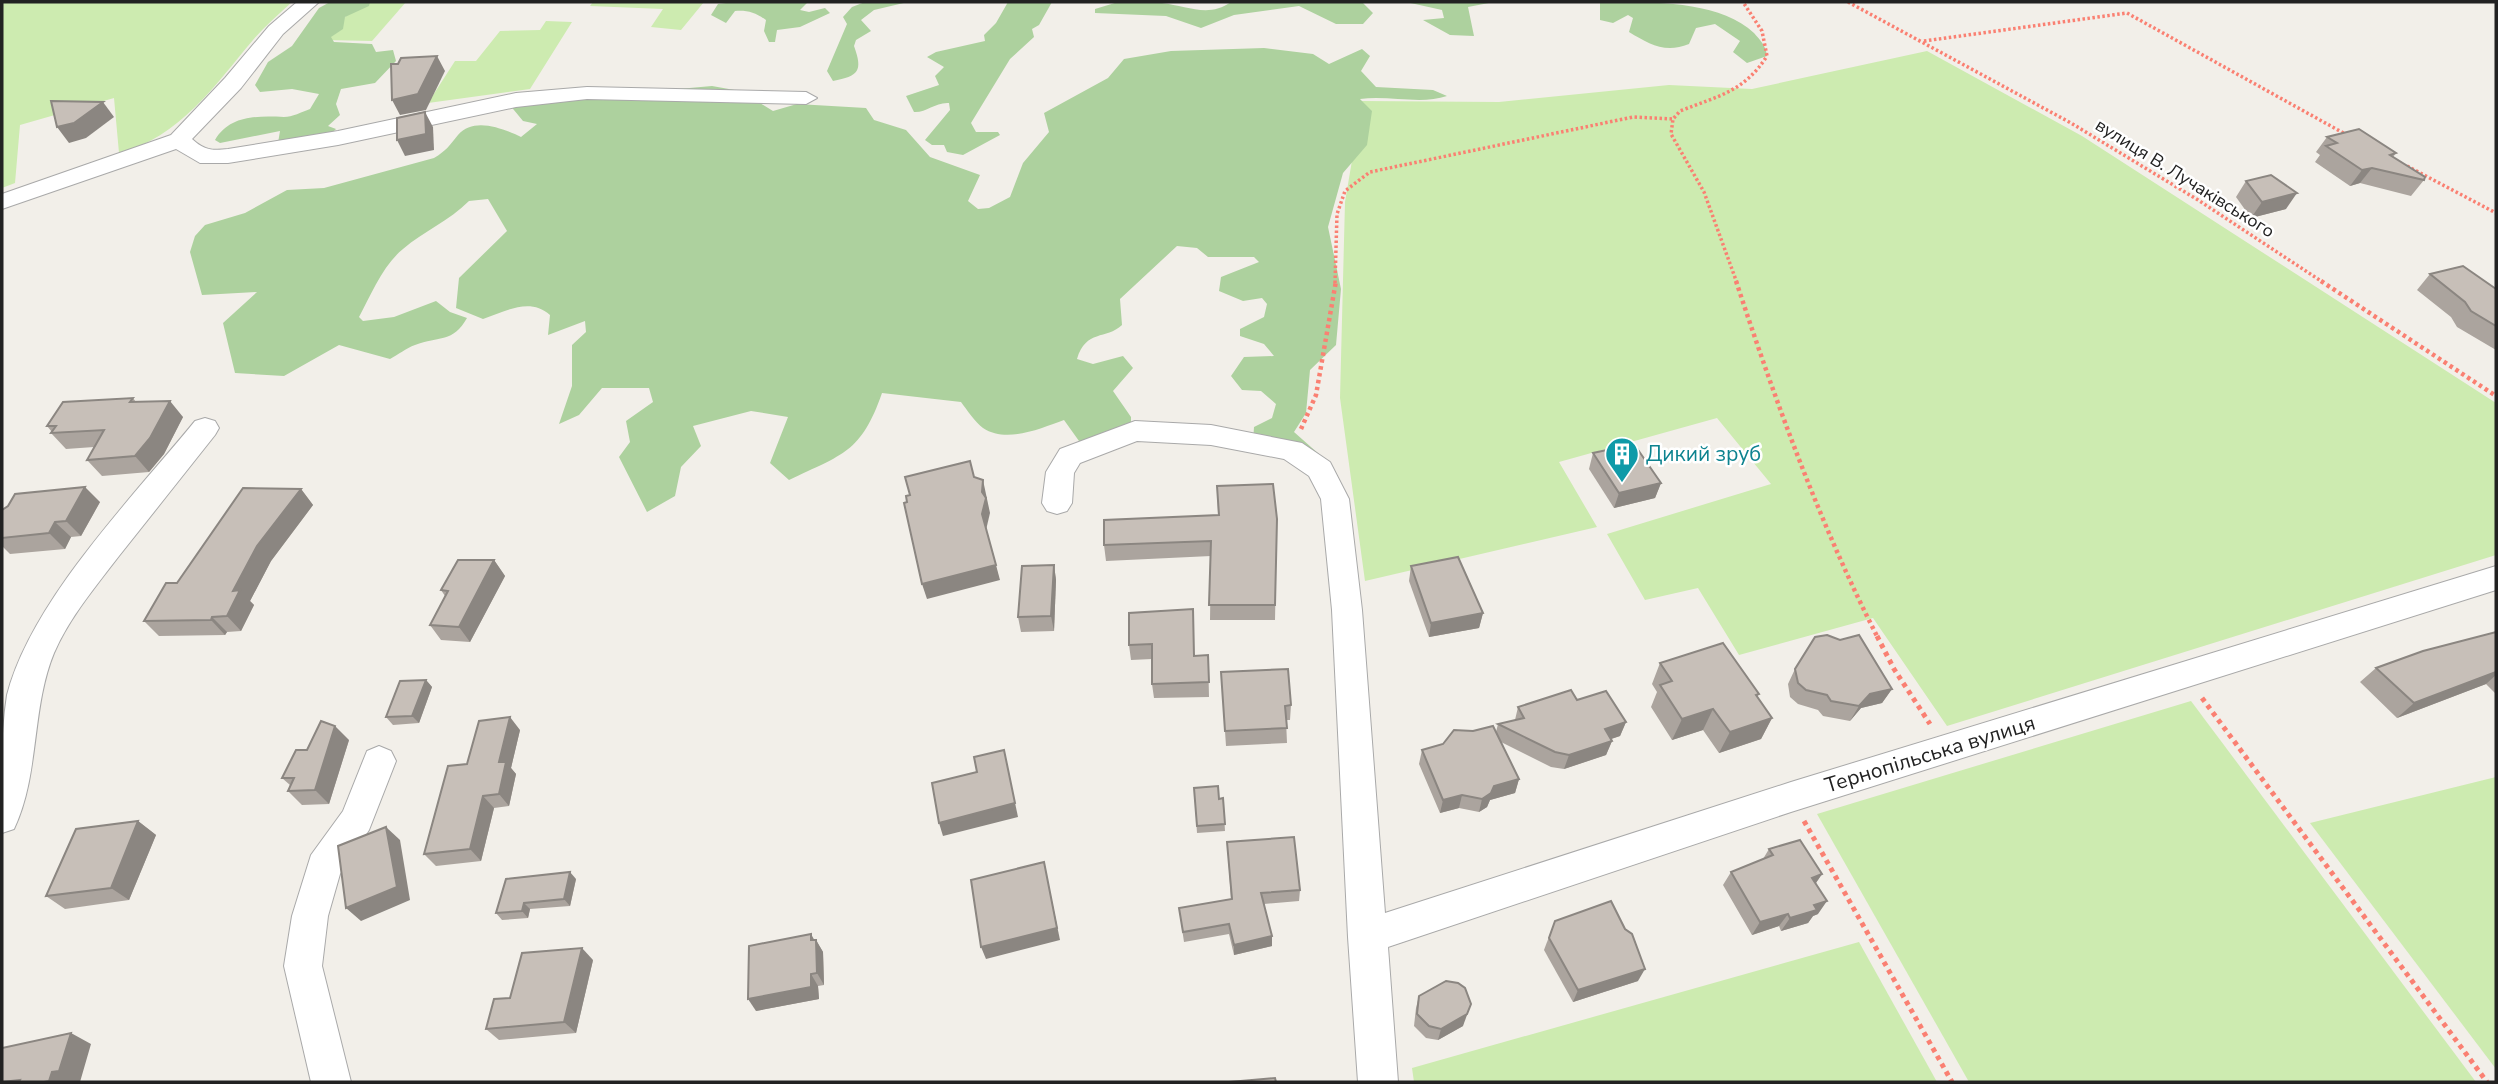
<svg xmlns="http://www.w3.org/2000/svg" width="2498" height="1084" viewBox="0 0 2498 1084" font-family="'Nunito Sans',sans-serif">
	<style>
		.grass { fill: #cdebb0 }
		.forest { fill: #add19e }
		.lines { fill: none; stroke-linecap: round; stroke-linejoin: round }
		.minor-casing { stroke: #a9a9a9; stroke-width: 2 }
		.path-far2 { stroke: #fa8072; stroke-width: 3.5; stroke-dasharray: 2.5 2.5; stroke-linecap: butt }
		.path-far1 { stroke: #fa8072; stroke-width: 4.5; stroke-dasharray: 3.5 3.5; stroke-linecap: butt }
		.path { stroke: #fa8072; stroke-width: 5; stroke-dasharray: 4.5 4.5; stroke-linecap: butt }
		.minor { fill: #fff; fill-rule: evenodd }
		.wall { fill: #aba49e }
		.shaded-wall { fill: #8b8681 }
		.building { fill: #c7bfb8; stroke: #8b8681; stroke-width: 2 }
		.labels { text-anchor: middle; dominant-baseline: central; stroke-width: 5; stroke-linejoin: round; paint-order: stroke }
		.far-street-label { font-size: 18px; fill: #222; stroke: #fff }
		.culture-label { font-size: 21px; fill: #0d838f; stroke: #fff; text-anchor: start }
		.street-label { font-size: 21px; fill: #222; stroke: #fff }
	</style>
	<rect width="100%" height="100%" fill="#f2efe9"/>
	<g class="grass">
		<path d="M2,2h290c-13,12 -27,24 -39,38 -37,44 -74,98 -134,113l-5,-55 -94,27 -5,58 -13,5z"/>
		<path d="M359,2h47l-34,39 -48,-1z"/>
		<path d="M593,2h111l-23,28 -30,-3 12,-18 -73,-3z"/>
		<path d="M546,21l26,1 -42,67 -102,14 27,-42h21l24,-30 40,-1z"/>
		<path d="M1927,51l155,85 414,267v152l-549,171 -74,-108 -134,37 -41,-67 -53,12 -38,-66 164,-50 -54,-66 -158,44 38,65 -232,54 -25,-183 5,-196 17,-101 137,1 170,-17 83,4z"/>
		<path d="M2191,701l285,381h-507l-152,-268z"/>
		<path d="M2496,777v292l-186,-246z"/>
		<path d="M1859,942l78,140h-523l-2,-14z"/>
	</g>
	<g class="forest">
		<path d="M330,2h40l-1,4 -24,11 -2,12 -12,8 3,5 38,2 4,8 17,-2 3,11 -21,22 -34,6 -5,15 4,11 -12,11 8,3 -4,4 -54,10 2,-12 -60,12 -5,-3c15,-25 42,-24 69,-23 8,0 18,-5 26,-8l9,-15 -27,-5 -32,3 -5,-7 13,-23 24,-16 27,-38z"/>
		<path d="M734,2h74l-8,8 9,2 16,-4 5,5 -30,14 -23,3 -2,12h-6l-5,-11 2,-11c-10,-7 -18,-10 -31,-9l-9,12 -15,-8 7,-11z"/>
		<path d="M865,2h43l-34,8 -13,10 10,11 -15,9 -2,6c9,25 5,30 -21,35l-6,-10 20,-47 -4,-7 9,-10z"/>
		<path d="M1008,2h44l-13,23 -7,4 2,8 -24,22 -39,64 5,9h22l2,3 -37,20 -16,-3 -3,-7h-12l-7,-5 25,-30 -1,-7c-14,-1 -23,10 -35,9l-8,-16 33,-11 -4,-9 9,-9 -17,-10 9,-5 49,-11 -1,-6 12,-12z"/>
		<path d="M1118,2c15,0 30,-1 44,1 25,3 47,15 69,-1h131l11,11 -10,11h-27l-37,-18 -65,9 -33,13 -35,-12 -71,-3v-4z"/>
		<path d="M1406,2h88l-26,5 6,29 -24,-1 -27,-15 21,-2 -2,-8z"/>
		<path d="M1600,2c51,0 119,-2 154,31 7,8 12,13 13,23l-20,7 -14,-11 7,-11 -25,-17 -19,4 -7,16c-24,10 -40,0 -60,-12l4,-14 -5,-3 -15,8 -13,-3z"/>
		<path d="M1264,48l49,6 16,10 33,-15 8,7 -9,15 15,16 57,3 14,6c-26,9 -58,-1 -87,3l12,12 -5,34 -24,28 -15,54 13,62 -5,56 -26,25 -4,43 -12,19 26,23 1,9 -19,5 -49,-26 1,-16 18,-9 4,-14 -15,-13 -19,-1 -11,-14 13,-19 30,-1 -10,-12 -24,-8v-7l24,-12 3,-13 -5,-6 -19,3 -24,-10 2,-14 38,-15 -5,-5h-46l-11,-9 -20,-2 -57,53 2,26c-16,15 -36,4 -45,34l16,5 30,-8 10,12 -20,23 18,26v6l-23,22 -29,-4 -15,-21c-23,8 -57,24 -81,8 -8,-6 -16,-18 -22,-26l-79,-9c-21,60 -39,61 -93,87l-19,-17 18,-46 -37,-6 -58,15 8,20 -20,21 -6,29 -28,16 -28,-55 11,-15 -4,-21 27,-19 -4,-14h-47l-23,27 -20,9 13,-38v-41l14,-13 -1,-11 -37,14 2,-20c-20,-18 -44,-4 -67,4l-27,-11 3,-30 48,-47 -19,-32 -19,2c-20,20 -45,30 -66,48 -20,16 -32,46 -44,68l4,4 31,-4 42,-16 14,11 17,6c-14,25 -28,18 -52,27 -9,3 -17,10 -25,14l-51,-14 -55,31 -49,-3 -12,-50 34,-31 -55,3 -12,-43 5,-16 10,-11 40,-12 42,-23 37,-2 110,-30c12,-7 16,-13 24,-23 16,-19 46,-6 63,2l16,-13 -14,-3 -14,-17 203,-18 28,5 33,20 24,-7 69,4 8,12 32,10 24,27 50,18 -12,26 10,8 11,-1 21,-11 13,-34 26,-31 -5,-19 64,-35 16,-19 47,-8z"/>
	</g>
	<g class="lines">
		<g class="minor-casing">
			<g id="minor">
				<path d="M297,2h22l-36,32 -42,54 -49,51c12,11 20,12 36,10l110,-18 178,-38 71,-6 219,5 11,6 -11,6 -219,-5 -71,8 -178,38 -110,18h-28l-24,-14 -174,60v-15l169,-59 54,-57 44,-52z"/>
				<path d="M205,418l10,3 4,7 -4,7c-32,40 -64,81 -96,121 -23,30 -50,62 -65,97 -23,56 -14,121 -40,176l-12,4c0,-44 -2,-94 5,-138 24,-94 126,-198 188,-274z"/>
				<path d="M1135,421l76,4 91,18 28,19 19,37 13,111 23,303 406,-131 705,-216v24l-705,222 -403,135 10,135h-40l-10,-145 -16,-327 -11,-111 -12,-23 -25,-17 -73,-14 -74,-4 -57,22 -6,10 -2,30 -5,8 -10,3 -10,-3 -5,-8 4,-31 14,-23z"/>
				<path d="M379,746l12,5 5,10 -27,69 -29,44 -12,42 -6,50 29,116h-40l-27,-116 8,-50 19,-61 32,-44 24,-60z"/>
			</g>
		</g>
		<g class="path-far2">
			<path d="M1848,2l223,121 127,77 126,83"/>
			<path d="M1924,41l203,-28 220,122"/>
			<path d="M2407,166l89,47"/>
			<path d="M1335,283l2,-69 8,-23 25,-19 263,-55 40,2"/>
			<path d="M1737,283l-33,-91 -33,-58 2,-15 7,-8c38,-15 64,-19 87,-55l-5,-25 -19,-29"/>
		</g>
		<g class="path-far1">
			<path d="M1736,281c39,119 85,246 142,357"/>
			<path d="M2321,281l175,115"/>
			<path d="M1301,429l15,-34 20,-114"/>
		</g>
		<g class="path">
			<path d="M1877,636l17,33 36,55"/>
			<path d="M2202,698l285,384"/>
			<path d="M1804,821l148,261"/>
		</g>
		<use href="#minor" class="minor"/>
	</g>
	<g class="wall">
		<path d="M2327,137l69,16 -3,4 31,23 -13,16 -51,-13 -10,3 -35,-24 5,-7 -4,-3z"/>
		<path d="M2246,181l40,28 -35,9 -15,-21z"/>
		<path d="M2430,274l66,15v61l-39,-23 -6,-10 -34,-27z"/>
		<path d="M133,398l3,4 47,15 -19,37 -15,18 -47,4 -15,-16 7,-13 -28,2 -15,-16 1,-1 -5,-6z"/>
		<path d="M1593,453l68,30 -6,15 -41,10 -25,-39z"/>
		<path d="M1217,486l60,33 -2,101h-65l1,-64 -105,5 -2,-16 114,-30z"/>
		<path d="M301,489l12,16 -42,56 -21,40 4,4 -13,26 -14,1 -2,3 -66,1 -15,-15 33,-38z"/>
		<path d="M100,502l-19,34 -10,1 -6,12 -55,5 -8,-8v-36z"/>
		<path d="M494,560l11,16 -35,66 -29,-2 -11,-15 15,-29 -4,-6z"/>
		<path d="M1054,565l2,15 -2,51 -33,1 -3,-15z"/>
		<path d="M1411,566l72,47 -4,15 -50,9 -20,-56z"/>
		<path d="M1193,609l1,47 14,-1 1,42 -55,1 -2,-14v-25l-21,1 -2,-15z"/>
		<path d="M2496,632v62l-10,-10 -89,34 -37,-36 16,-14z"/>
		<path d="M1660,663l99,31 -2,3 15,21 -11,21 -42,14 -16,-23 -31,10 -21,-33 6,-15 -5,-8z"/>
		<path d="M1795,669l97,20 -10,14 -21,5 -11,13 -27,-5 -5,-6 -20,-6 -8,-7 -2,-13z"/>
		<path d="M1221,672l70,33 -1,15h-4l1,23 -61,3z"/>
		<path d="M426,680l6,7 -13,36 -26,2 -7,-8z"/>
		<path d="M1577,700l49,22 -6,14 -9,3 1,2 -6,14 -42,14 -13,-2 -50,-25 18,37 -4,14 -25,7 -3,7 -8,5 -20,-4 -19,5 -21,-49 3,-14 74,-18 2,-8 17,-4 3,-13z"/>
		<path d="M520,730l-9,38 5,6 -7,32 -15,2 -13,53 -45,5 -12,-12 43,-90z"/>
		<path d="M349,740l-20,64 -27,1 -14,-14 2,-6 -8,-7z"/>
		<path d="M1194,788l25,11 4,-1 2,33 -28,2z"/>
		<path d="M138,821l18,14 -27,65 -64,9 -19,-13z"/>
		<path d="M1227,842l73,48 -1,11 -35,3 8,32v10l-38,9 -5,-21 -45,8 -5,-34 52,-9z"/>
		<path d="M1769,849l53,25 -6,9 2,31 -5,2 -5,7 -27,8 -2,-5 -27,9 -29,-50 8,-13 32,-13z"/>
		<path d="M576,879l-6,27 -40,3 -2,9 -26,2 -6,-7z"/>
		<path d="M1555,921l70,8 13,52 -65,21 -29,-52z"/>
		<path d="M814,940h2l7,12 1,33 -6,1 1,13 -63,12z"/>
		<path d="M593,960l-17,73 -77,7 -13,-11z"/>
		<path d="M1419,996l44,30 -25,14 -12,-2 -12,-12 2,-18z"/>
	</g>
	<g class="shaded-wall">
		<path d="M437,56l8,15 -19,39 -26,5 -8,-15z"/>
		<path d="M103,102l11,15 -28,21 -17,5 -12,-16z"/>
		<path d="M425,112l8,15 1,23 -29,6 -8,-16z"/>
		<path d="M2372,168l-12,15 -10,3 12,-16z"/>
		<path d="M2297,193l-11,16 -35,9 11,-16z"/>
		<path d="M170,401l13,16 -19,37 -15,18 -14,-16z"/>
		<path d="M983,480l7,33 -4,17 -4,-16z"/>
		<path d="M1661,483l-6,15 -41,10 5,-15z"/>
		<path d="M85,487l15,15 -19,34 -15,-15z"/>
		<path d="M301,489l12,16 -42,56 -21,40 4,4 -13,26 -14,-15 6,-25 24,-45z"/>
		<path d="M55,522l16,15 -6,12 -16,-16z"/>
		<path d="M494,560l11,16 -35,66 -11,-15z"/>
		<path d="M996,565l4,15 -73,19 -5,-15z"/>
		<path d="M1054,565l2,15 -2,51 -3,-15z"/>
		<path d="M1483,613l-4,15 -50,9 2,-14z"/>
		<path d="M212,617l15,15 -2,3 -14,-15z"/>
		<path d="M2496,672v3l-10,9 -89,34 17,-15z"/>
		<path d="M426,680l6,7 -13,36 -7,-7z"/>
		<path d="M1892,689l-10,14 -21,5 -11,13 9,-15 11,-12z"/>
		<path d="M1713,709l-10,21 -31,10 10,-21z"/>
		<path d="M510,717l10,13 -9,38 5,6 -7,32 -10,-12v-32z"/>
		<path d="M1772,718l-11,21 -42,14 11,-21z"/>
		<path d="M1626,722l-6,14 -21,7 6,-14z"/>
		<path d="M335,726l14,14 -20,64 -14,-14z"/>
		<path d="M1612,741l-6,14 -42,14 5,-14z"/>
		<path d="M1004,750l14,67 -75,19 -4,-13z"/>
		<path d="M1519,779l-4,14 -25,7 -3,7 -8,5 3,-13 12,-13z"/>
		<path d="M1462,795l-3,13 -19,5 3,-13z"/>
		<path d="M483,796l11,12 -13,53 -11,-12z"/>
		<path d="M138,821l18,14 -27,65 -18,-12z"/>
		<path d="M386,827l14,13 10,60 -49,21 -15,-13z"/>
		<path d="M1044,862l16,78 -74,19 -5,-12z"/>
		<path d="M570,872l6,7 -6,27 -6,-7z"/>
		<path d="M1822,874l-9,13 -1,-9z"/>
		<path d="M1827,901l-9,13 -5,2 -5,7 -27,8 9,-13 24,-13z"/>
		<path d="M524,903l6,6 -2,9 -6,-7z"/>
		<path d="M1788,914l-9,12 -27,9 8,-13z"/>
		<path d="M811,934l5,9v-3l7,12 1,33 -7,-12z"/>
		<path d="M1272,936v10l-38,9v-10z"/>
		<path d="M582,948l11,12 -17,73 -12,-11z"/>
		<path d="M1645,969l-7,12 -65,21 5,-12z"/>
		<path d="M811,974l7,12 1,13 -63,12 -8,-12z"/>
		<path d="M1471,1004l-8,22 -25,14 3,-11z"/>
		<path d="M71,1033l20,11 -11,38h-36l8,-10z"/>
	</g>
	<g class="building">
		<path d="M437,56l-19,38 -26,6 -1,-36h7l3,-6z"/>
		<path d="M51,101l52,1 -29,21 -17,4z"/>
		<path d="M425,112l1,22 -29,6v-22z"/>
		<path d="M2359,129l37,24 -6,2 35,22 -1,3 -52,-12 -10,2 -36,-24 11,-3 -10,-6z"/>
		<path d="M2271,175l26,18 -35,9 -16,-21z"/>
		<path d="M2463,266l33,23v37l-25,-15 -6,-9 -35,-28z"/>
		<path d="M133,398l-3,4 40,-1 -20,37 -15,18 -48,4 17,-30 -53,3 5,-7h-9l16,-24z"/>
		<path d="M1634,444l27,39 -42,10 -26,-40z"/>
		<path d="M970,461l4,16 9,3 -1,12 4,6 -4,16 14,51 -74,19 -18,-81 3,-1 -1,-6 4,-1 -5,-18z"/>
		<path d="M1273,484l4,35 -2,86h-66l2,-64 -107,4v-25l115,-5 -2,-29z"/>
		<path d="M85,487l-19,34 -11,1 -6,11 -47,5v-28l6,-4 7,-12z"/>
		<path d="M243,488l58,1 -44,57 -24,45 7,-1 -13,26 -15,1 -1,3 -67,1 22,-38h11z"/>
		<path d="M1458,557l25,56 -52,10 -20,-57z"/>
		<path d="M458,560h36l-35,67 -29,-2 18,-34 -7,-1z"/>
		<path d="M1054,565l-3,51 -33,1 4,-51z"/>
		<path d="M1193,609l1,47 14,-1 1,27 -57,2v-40l-23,1v-32z"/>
		<path d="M2496,632v40l-82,31 -38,-35 47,-17z"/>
		<path d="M1827,635l13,5 19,-5 33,54 -22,5 -11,12 -28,-5 -4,-6 -21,-5 -8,-7 -3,-14 20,-32z"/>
		<path d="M1723,643l36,51 -3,1 16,23 -42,14 -17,-23 -31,10 -22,-34 12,-4 -12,-18z"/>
		<path d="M1288,669l3,36 -6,1 2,22 -62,3 -4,-59z"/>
		<path d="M426,680l-14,36 -26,1 14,-36z"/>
		<path d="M1571,690l6,10 29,-9 20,31 -21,7 7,12 -43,14 -14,-3 -57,-28 26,-6 -6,-11z"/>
		<path d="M510,717l-11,45h7l-7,32 -16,2 -13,53 -46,5 24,-88 19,-2 12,-43z"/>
		<path d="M321,721l14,5 -20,64 -27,1 6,-13h-12l14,-28h11z"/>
		<path d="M1493,726l26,53 -25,7 -3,7 -9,6 -20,-4 -19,5 -21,-50 21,-6 11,-14 19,1z"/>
		<path d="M1004,750l11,53 -76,20 -7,-40 45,-11 -3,-15z"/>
		<path d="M1218,786l1,13 4,-1 2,26 -28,2 -3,-38z"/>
		<path d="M138,821l-27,67 -65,8 30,-67z"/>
		<path d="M386,827l11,60 -51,21 -8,-62z"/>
		<path d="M1294,837l6,53 -39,3 11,43 -38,9 -5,-21 -46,8 -4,-24 53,-9 -5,-57z"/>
		<path d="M1800,840l22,34 -10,4 15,23 -13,4 3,5 -27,8 -2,-4 -28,8 -29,-50 42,-17 -4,-6z"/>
		<path d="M1044,862l13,66 -76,19 -10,-67z"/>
		<path d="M570,872l-6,27 -40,4 -2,8 -26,2 10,-34z"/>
		<path d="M1611,901l14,28 7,5 13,35 -67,21 -29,-52 6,-17z"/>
		<path d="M811,934v6h5l1,33 -6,1v13l-63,12 1,-53z"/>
		<path d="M582,948l-18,74 -78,7 8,-30 16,-1 12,-45z"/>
		<path d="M1446,981l12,2 7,5 6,16 -4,10 -26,15 -12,-3 -12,-12 2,-18z"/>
		<path d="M71,1033l-12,38 -7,1 -3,9 -5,1h-25l1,-2 -18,2v-34z"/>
		<path d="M1275,1078l1,4h-47z"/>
	</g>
	<defs>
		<g id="building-pin" transform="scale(1.75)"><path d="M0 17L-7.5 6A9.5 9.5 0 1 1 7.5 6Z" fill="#0f9aa8" stroke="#fff"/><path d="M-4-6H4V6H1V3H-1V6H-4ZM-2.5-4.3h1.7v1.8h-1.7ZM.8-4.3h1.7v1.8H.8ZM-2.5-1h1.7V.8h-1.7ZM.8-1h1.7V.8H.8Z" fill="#fff"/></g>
	</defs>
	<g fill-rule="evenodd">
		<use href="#building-pin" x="1622" y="454"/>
	</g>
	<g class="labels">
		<g class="far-street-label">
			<text transform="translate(2185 178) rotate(32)">вулиця В. Лучаківського</text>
		</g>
		<g class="culture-label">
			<text x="1646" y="454">Дикий зруб</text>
		</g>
		<g class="street-label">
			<text transform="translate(1930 754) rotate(-17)">Тернопільська вулиця</text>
		</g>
	</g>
	<rect width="2498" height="1084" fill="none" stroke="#222222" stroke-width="7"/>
</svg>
